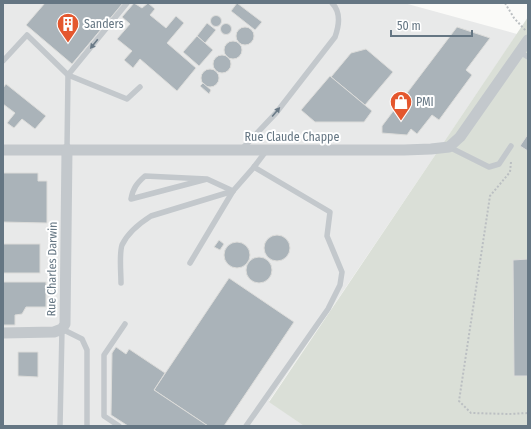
<svg xmlns="http://www.w3.org/2000/svg" width="531" height="429" viewBox="0 0 531 429" font-family="'Fira Sans Condensed',sans-serif">
	<style>
		.built { fill: #e8e9e9 }
		.green { fill: #dadfd7 }
		.building { fill: #aab3b9; stroke: #dcdcda }
		.lines { fill: none; stroke-linecap: round; stroke-linejoin: round }
		.path { stroke: #bbbfc2; stroke-width: 2; stroke-dasharray: 2 2; stroke-linecap: butt }
		.lane { stroke: #c3c8cc; stroke-width: 5.5 }
		.street { stroke: #c3c8cc; stroke-width: 11 }
		.oneway { fill: #6a7a87 }
		.labels { text-anchor: middle; dominant-baseline: central; stroke-width: 4; stroke-linejoin: round; paint-order: stroke }
		.poi-label { font-size: 12px; fill: #657683; stroke: #fff; text-anchor: start }
		.street-label { font-size: 12px; fill: #657683; stroke: #fff }
	</style>
	<rect width="100%" height="100%" fill="#fafaf8"/>
	<path class="built" d="M3,3h401l113,31 -248,367 35,25h-301z"/>
	<path class="green" d="M528,17v409h-224l-35,-24z"/>
	<g class="building">
		<path d="M45,3h78l-51,61 -46,-39z"/>
		<path d="M134,3l8,5 6,-5 7,6 -5,6 16,13 10,-12 8,7 -17,20 29,25 -19,23 -37,-32 -7,9 -9,-8 8,-9 -15,-12 13,-15 -8,-7z"/>
		<path d="M237,3l25,19 -7,8 -24,-19z"/>
		<circle cx="216" cy="21" r="5.5"/>
		<path d="M207,23l9,7 -11,13 -8,-7z"/>
		<circle cx="226" cy="29" r="5.5"/>
		<path d="M457,27l33,11 -24,32 6,5 -33,45 -7,-5 -15,19 -6,-5 -4,6 -25,-2v-7z"/>
		<circle cx="245" cy="36" r="9"/>
		<path d="M197,36l16,14 -14,16 -16,-14z"/>
		<circle cx="233" cy="50" r="9"/>
		<path d="M366,49l27,23 -28,33 -34,-28 20,-24z"/>
		<circle cx="222" cy="64" r="9"/>
		<circle cx="210" cy="78" r="9"/>
		<path d="M330,76l42,35 -8,11h-49l-14,-12z"/>
		<path d="M203,83l8,7 -2,4 -9,-8z"/>
		<path d="M6,84l40,32 -11,13 -13,-10 -8,9 -7,-5 8,-10 -12,-9v-16z"/>
		<path d="M528,134v17l-8,-5z"/>
		<path d="M3,173h35v8h9v42l-44,-1z"/>
		<circle cx="277" cy="248" r="13"/>
		<path d="M219,240l5,4 -4,6 -6,-3z"/>
		<circle cx="237" cy="255" r="13"/>
		<rect x="3" y="244" width="37" height="29"/>
		<circle cx="259" cy="270" r="13"/>
		<path d="M528,259v117h-14l-1,-116z"/>
		<path d="M229,278l65,44 -70,104h-16l-54,-36z"/>
		<path d="M3,282h43v25h-20l-4,7 -7,1v10h-12z"/>
		<path d="M116,347l10,7 3,-5 36,24 -11,17 54,36h-80l-17,-11 1,-62z"/>
		<path d="M18,352h20v25l-20,-1z"/>
	</g>
	<g class="lines">
		<g class="path">
			<path d="M505,3l9,15 12,13"/>
			<path d="M511,162l-1,10 -20,24 -31,205 12,12 38,1 19,-1"/>
		</g>
		<g class="lane">
			<path d="M520,52l8,5"/>
			<path d="M3,61l24,-26 41,40 59,24 13,-12"/>
			<path d="M449,147l40,20 10,-3 12,-18"/>
			<path d="M67,149l1,-74 59,-72"/>
			<path d="M242,149l34,-36 59,-76c4,-11 6,-25 -3,-34"/>
			<path d="M207,179l-76,20c2,-11 6,-16 14,-23l62,3 26,12"/>
			<path d="M190,263l43,-72 21,-24 12,-16"/>
			<path d="M121,283c0,-11 -2,-29 1,-38 6,-13 18,-22 29,-29l82,-25"/>
			<path d="M60,426l2,-97 20,10 5,11v76"/>
			<path d="M119,426l-15,-10v-61l21,-31"/>
			<path d="M246,426l82,-117 12,-24 2,-13 -15,-36 3,-24 -76,-45"/>
		</g>
		<g class="street">
			<path d="M3,150h401l27,-1 18,-2 11,-10 68,-97"/>
			<path d="M3,333l51,-1 8,-3 3,-5 2,-175"/>
		</g>
	</g>
	<defs><path id="oneway-solid" d="M-6-.8H1V-3.2L6.5 0L1 3.2V.8H-6Z"/></defs>
	<g class="oneway">
		<use href="#oneway-solid" transform="translate(94 44) rotate(129)"/>
		<use href="#oneway-solid" transform="translate(276 112) rotate(-50)"/>
	</g>
	<defs>
		<g id="building-pin" transform="scale(1.15)"><path d="M0 17L-7.5 6A9.5 9.5 0 1 1 7.5 6Z" fill="#e4572e" stroke="#fff"/><path d="M-4-6H4V6H1V3H-1V6H-4ZM-2.5-4.3h1.7v1.8h-1.7ZM.8-4.3h1.7v1.8H.8ZM-2.5-1h1.7V.8h-1.7ZM.8-1h1.7V.8H.8Z" fill="#fff"/></g>
		<g id="shop-pin" transform="scale(1.15)"><path d="M0 17L-7.5 6A9.5 9.5 0 1 1 7.5 6Z" fill="#e4572e" stroke="#fff"/><path d="M-5-2.5h2.3a2.7 3.5 0 0 1 5.4 0H5L5.5 6h-11ZM-1.5-2.5h3a1.5 2.3 0 0 0-3 0Z" fill="#fff"/></g>
	</defs>
	<g fill-rule="evenodd">
		<use href="#building-pin" x="68" y="24"/>
		<use href="#shop-pin" x="401" y="102"/>
	</g>
	<g class="labels">
		<g class="poi-label">
			<text x="84" y="24">Sanders</text>
			<text x="416" y="102">PMI</text>
		</g>
		<g class="street-label">
			<text x="292" y="137">Rue Claude Chappe</text>
			<text transform="translate(52 269) rotate(-89)">Rue Charles Darwin</text>
		</g>
	</g>
	<rect width="531" height="429" fill="none" stroke="#657683" stroke-width="8"/>
	<path d="M391 30v6h81v-6" fill="none" stroke="#657683" stroke-width="2"/>
	<text x="397" y="30" font-size="12" fill="#657683" stroke="#ffffff" stroke-width="3" paint-order="stroke">50 m</text>
</svg>
